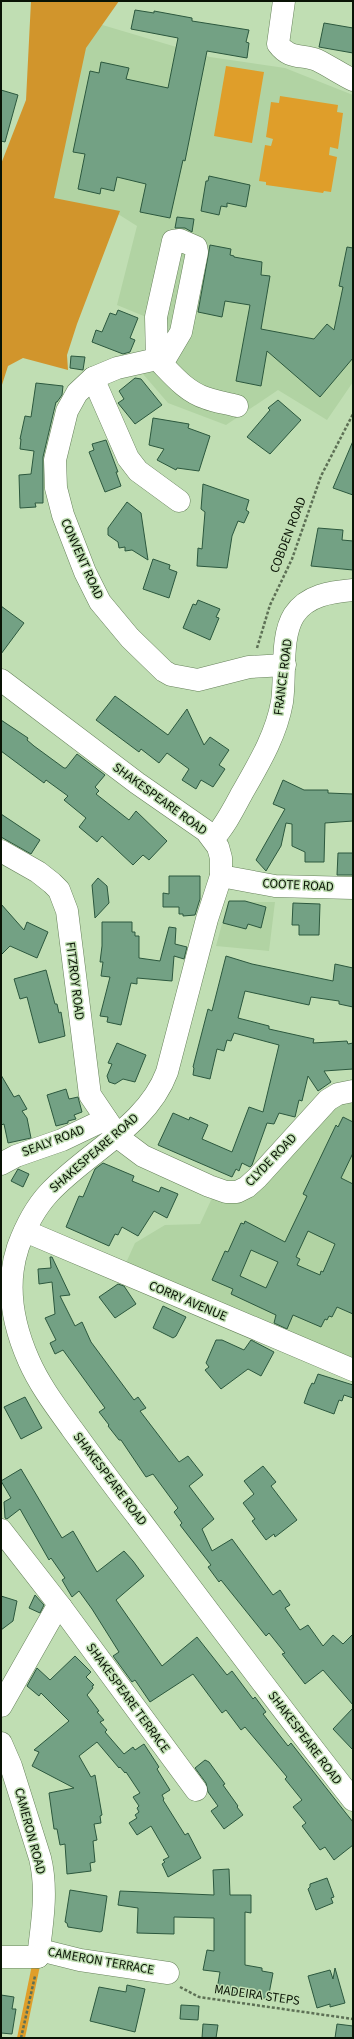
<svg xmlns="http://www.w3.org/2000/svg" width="354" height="2039" viewBox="0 0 354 2039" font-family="'Source Sans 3',sans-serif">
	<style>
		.built { fill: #b1d3a3 }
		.green { fill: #df9e2a }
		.forest { fill: #d1952c }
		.building { fill: #73a184; stroke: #2c583e; fill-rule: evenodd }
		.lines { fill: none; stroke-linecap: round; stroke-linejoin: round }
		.minor-casing { stroke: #67825b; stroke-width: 23 }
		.path { stroke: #5d7055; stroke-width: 2.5; stroke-dasharray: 3 2; stroke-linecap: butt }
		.minor { stroke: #fff; stroke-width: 22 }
		.labels { text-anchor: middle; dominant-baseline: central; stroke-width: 3; stroke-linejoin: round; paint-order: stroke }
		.street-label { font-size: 13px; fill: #091305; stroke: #c0deb3 }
	</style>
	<rect width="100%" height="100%" fill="#c0deb3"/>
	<g class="built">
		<path d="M89,21l121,36 75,11 68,27v287l-26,38 -49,-30 -52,35 -58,-22 -25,-29 9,-35 -1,-20 -34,-14 20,-79 -19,-12 -65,-15z"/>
		<path d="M228,902h47l-6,49 -53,-5z"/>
		<path d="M353,1098v267l-228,-100 10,-22 30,-18 35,-1 12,-26 24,4 92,-102z"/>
	</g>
	<g class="green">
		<path d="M226,66l38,6 -12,71 -38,-7z"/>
		<path d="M280,96l58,9 -1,7 6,1 -5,36 -8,-2 -1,8 8,2 -6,35 -7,-1 -1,2 -57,-8v-3l-7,-1 6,-36 6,1 2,-7 -7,-2 5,-35 8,1z"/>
		<path d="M34,1955l8,1 -17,82h-8z"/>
	</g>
	<path class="forest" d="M31,1h88l-33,47 -32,150 66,13 -43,113 -10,31 1,15 -45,-12 -15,8 -7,22v-224l25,-64z"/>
	<g class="building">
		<path d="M135,10l19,3v-2l38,7v3l57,9 -3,12 3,1 -2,15 -40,-7 -22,110 -2,-1 -13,58 -30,-6 6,-28 -29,-7 -3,14 -13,-3 -1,6 -22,-5 7,-35 -12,-2 17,-81 9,2 2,-11 28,6 -3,11 42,9 10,-50 -47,-9z"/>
		<path d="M324,23l29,5v25l-34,-6z"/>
		<path d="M1,90l17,5 -13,47 -4,-1z"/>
		<path d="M209,176l41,9 -4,22 -19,-4v4l-6,-1 -2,9 -18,-4 5,-30h2z"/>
		<path d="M177,217l17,2 -2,13 -7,-4h-10z"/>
		<path d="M210,245l21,4 -1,6 4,1v1l28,5 -1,13 9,1 -9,53 53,10 13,-15 7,6 9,-43 -4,-1 8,-39 6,1v110l-33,39 -53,-46 -6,35 -25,-5 14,-76 -25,-4 -3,16 -24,-5z"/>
		<path d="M118,310l20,8 -8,20 5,2 -5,12 -7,2 -31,-12 4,-12 6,2 8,-19 6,2z"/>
		<path d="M71,356l14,1 -2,13 -13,-2z"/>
		<path d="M135,378l6,1 21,26 -27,19 -17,-21 6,-4 -5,-8z"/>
		<path d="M36,383l27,3 -1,9 -5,7h-1l-13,55v46h-8l1,4 -16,1 -1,-33 12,-1 3,-23 -14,-2 1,-10h-1l5,-23 6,1z"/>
		<path d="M278,400l23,20 -31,34 -23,-17 23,-27 -2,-2z"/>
		<path d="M153,418l36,6 -1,4 22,8 -11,35 -22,-3 -1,2 -19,-10 7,-11 -15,-4z"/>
		<path d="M106,440l12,32h-2l5,14 -16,6 -16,-40 5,-2 -2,-6z"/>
		<path d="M353,441v54l-20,-7z"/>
		<path d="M203,484l46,16 -3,10 3,2 -5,11 -6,-2 -6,15 -5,32 -30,-2 1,-18 4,1 3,-37 -4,-3z"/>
		<path d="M127,502l14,11 7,47 -16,-10 -7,1v-4l-6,1 -1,-6 -10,-7v-7z"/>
		<path d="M318,528l25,2 -1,10 11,1v29l-42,-4z"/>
		<path d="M153,559l17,6 -1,4 8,3 -8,26 -26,-9z"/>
		<path d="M198,600l22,9 -4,8 3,1 -9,22 -27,-12 10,-24 3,1z"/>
		<path d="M1,606l23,17 -23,31z"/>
		<path d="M115,696l53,39 19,-26 17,36 6,-8 19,13 -10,15 6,4 -12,18 -12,-7 -5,9 -14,-9 7,-11 -22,-16 -8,10 -18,-14 -2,3 -43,-32z"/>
		<path d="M1,720l27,18 -1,2 7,6 30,22h2l11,-14 28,21 -10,12 4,4 -3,3 33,26 7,-9 31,30 -18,19 -6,-5 -10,10 -31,-29 -5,6 -18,-15 7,-9 -22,-18 4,-4 -22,-16 -2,3 -43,-32z"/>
		<path d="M283,780l21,10h24v3l25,1v27l-28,2 -1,39h-19v-10l-13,-6v-22l-6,-1 -5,23 -15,25 -10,-11 29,-51 -12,-5z"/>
		<path d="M1,814l39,26 -9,14 -30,-17z"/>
		<path d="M338,853h15v22h-16z"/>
		<path d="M169,876h31v23l-5,16 -12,1v-2h-4v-7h-16v-14l6,1z"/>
		<path d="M98,878l9,8 2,17 -14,15 -3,-33z"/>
		<path d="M229,901h16l21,6 -5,21 -13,-4 -2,5 -23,-6z"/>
		<path d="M293,903l27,1 -1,31h-20v-10h-7z"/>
		<path d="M1,904l23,26 3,-8 21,10 -11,26 -27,-12 -9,9z"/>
		<path d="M102,922h30v10h3v4h4v22l21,3 9,-34 7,1 -1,16 12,3 -3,12 -10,-3 -2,25 -35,-3v6l-6,-1 -10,42 -14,-3 1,-5 -8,-1 10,-39 -9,-1 2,-14h-3l2,-16z"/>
		<path d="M226,956l26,8 81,17 2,-17 18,4v39l-14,-3v-3l-28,-4 -2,8 -64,-14 -7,27 31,8v3l45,10 -1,4 34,-2 1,3 5,-1v26l-29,2 7,11 -13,9 -10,-15 -6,25 -3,-1 -4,17 -16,-4 -5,11 -7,-1 -15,42 -2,2 -8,-4 -3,8 -3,-2 -4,8 -74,-32 15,-32 16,7 1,-3 18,8 -6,14 30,13 17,-45 14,5 16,-67 -45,-12 -3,8 -4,-1 -3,11 -7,-2 -7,30 -17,-4 1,-7 -1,-1 15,-58 4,2z"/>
		<path d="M46,970l9,34h2l2,9 2,-1 4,24 -26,7 -12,-46 -7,2 -6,-20z"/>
		<path d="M117,1043l29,12 -11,27 -12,-3 -8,5 -6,-2 -2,-6 5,-12 -4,-1z"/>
		<path d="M1,1075l13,22 5,-2 8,14 -5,2 5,7 4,20 -23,5 -4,-19 -3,1z"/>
		<path d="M66,1089l3,10 9,-2 4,15 -8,3 2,4 -8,2v2l-12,3 -9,-31z"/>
		<path d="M343,1117l10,5v31l-12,25 12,6v130l-16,-7 -5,10 -3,-1 -2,4 -2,-1 -4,8 -28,-12 -6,14 -13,-6 2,-8 -45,-21 2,-5 -21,-9 13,-29 3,1 13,-29 3,1 1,-3 40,21 22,-46 -4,-2 33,-69 2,2zM308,1231l27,13 -12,28 -2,-1 -1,4 -23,-10 3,-6 -4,-2zM251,1250l27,12 -12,26 -26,-12z"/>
		<path d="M103,1163l31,13 -2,5 27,11 2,-5 17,7 -11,24 -13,-7 -16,25 -16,-9 -4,8 -3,-1 -6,12 -43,-19 13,-31 4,1 12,-28z"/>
		<path d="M18,1169l11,5 -6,13 -12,-6z"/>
		<path d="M50,1257h2l18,38 -10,1 15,30 7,-4 9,20 43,58 4,-3 8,11 -6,3 39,51 9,-6 15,19 -14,11 25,33 -12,10 10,22 20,-12 41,56 7,-5 10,15 -5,3 15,22 8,-5 15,21 10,-11 10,9 10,-10v71l-30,-35 -18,14 -23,-30 3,-1 -16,-20 -3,3 -45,-56 -2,2 -11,-15 3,-2 -31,-40 2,-2 -8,-11 4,-4 -25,-34 -7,3 -25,-37h-2l-11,-14 1,-1 -10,-13 6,-4 -42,-58 -8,4 -5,-11 6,-3 -11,-22 10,-4 -3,-32 -13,2 -1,-15 13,-1z"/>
		<path d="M118,1284l6,2 12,18 -21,14 -16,-21z"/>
		<path d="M163,1306l23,11 -10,19 -3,2 -20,-10z"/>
		<path d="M216,1340h6l22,10 7,-10 23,12 -13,24 -13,-7 -27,20 -16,-19 4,-3 -3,-4z"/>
		<path d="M318,1374l35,11v13l-9,-3 -2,6 -3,-1 -5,14 -30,-11 5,-14 3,-6 2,1z"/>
		<path d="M25,1397l17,31 -21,11 -17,-32z"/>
		<path d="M263,1466l13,16 -5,4 26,34 -22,17 -1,-3 -8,6 -14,-19 3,-2 -12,-16 11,-9 -10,-13z"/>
		<path d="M21,1469l41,69 11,-7 24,41 27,-21 9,10 11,15 -28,24 46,66 35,-29 30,38 5,-4 21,28 2,-2 11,15 -3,2 25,32 3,-3 54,69 8,10v23l-19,15 -9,-13 -5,3 -18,-24 4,-3 -13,-16 9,-7 -17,-21 2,-2 -42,-50 -4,3 -15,-20 -4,3 -29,-39 -43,28 -15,-22 -3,2 -19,-26 6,-4 -27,-43 -13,-18 -7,6 -10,-17 3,-2 -14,-20 -2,2 -29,-51 -13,10 -2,-1 -1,-16 7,-4 -10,-17z"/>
		<path d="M35,1595l9,10 -4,8 -11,-5z"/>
		<path d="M1,1596l16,5 -4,20 -12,9z"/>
		<path d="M75,1656l16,16 -5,5 8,8 -2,1 1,2 -6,7 12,16 -2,1 7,8 -4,2 7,8 -2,2 19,22 9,-7 2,3 9,-6 15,23 -2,2 13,21 -8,5 2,4 -1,1 22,35 3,-2 13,25 -33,19 -6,-13 3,-2 -2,-2 6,-3 -18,-31 -14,9 -8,-12 8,-5 -2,-3 4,-3 -2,-4 2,-2 -6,-9 7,-4 -14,-21 -1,1 -5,-6 -1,1 -22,-26 -18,14 12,21 4,-2 7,40 -2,1 1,7 -7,1 3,16 -4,1 2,21 -5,1 1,8 -24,3 -2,-30 -5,1 -3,-16h-3l-5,-36 25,-5 -42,-22 7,-14 -5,-2 35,-29 -28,-28 -2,3 -12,-10 10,-18 13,12z"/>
		<path d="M353,1708v42l-20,-21z"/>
		<path d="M205,1760l4,2 16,22 -2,1 15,21 -1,1 6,8 -19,14 -13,-18 7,-5 -10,-14 -2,-9 -11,-15z"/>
		<path d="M229,1869l1,26h21v18l-6,-1v53l17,3v3l11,2 -5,26 -51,-10 3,-17 -17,-2 4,-20 7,1v-33l-40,-1v17l-37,-1 1,-25 -20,-3 2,-14 94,4 -1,-25z"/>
		<path d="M327,1878l7,19 -3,1 2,5 -17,7 -8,-21 2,-2v-3z"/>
		<path d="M70,1890l37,6 -5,35 -2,1 -32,-5 -1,-4 -2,-1z"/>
		<path d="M335,1968l10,35 -15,4v-3l-13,4 -9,-32 22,-6 3,9z"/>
		<path d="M127,1985l18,4 -10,43 -45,-11 9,-34 27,5z"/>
		<path d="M1,1995l13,2 -2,12h4l-4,25 -11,-1z"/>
		<path d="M181,2005l18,1 -1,14 -18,-1z"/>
		<path d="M203,2024l15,1 -2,13h-14z"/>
		<path d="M337,2024l16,2v12h-18z"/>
	</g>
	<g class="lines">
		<g class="minor-casing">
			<g id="minor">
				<path d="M284,1l-6,43c12,16 23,10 39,16 12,6 24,14 36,20"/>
				<path d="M157,359l-40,9 -24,10 -16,15 -10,18 -12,49 1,28 7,27 22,57 15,30 30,36 34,33 7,4 27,5 51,-13 36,-2"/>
				<path d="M162,364l19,-32 16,-80 -1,-5 -16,-7 -7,1 -17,76 1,42c14,14 29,33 49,39 10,4 21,5 31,8"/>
				<path d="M93,378l35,80 10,13 41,30"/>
				<path d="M1,680l136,103 69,48 12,16 3,11v18l-14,43 -40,153c-20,54 -80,80 -118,121 -14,15 -24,35 -31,54 -13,39 -5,78 11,114 11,25 28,47 43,68 22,30 43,59 65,87 71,95 143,191 216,284"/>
				<path d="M213,839c12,-13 20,-29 28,-44 17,-30 35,-59 41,-93 4,-26 -2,-65 12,-87 13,-20 37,-23 59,-25"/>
				<path d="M1,851l37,21 14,11 7,7 8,21 23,184 23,34 10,12 20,15 66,30 17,6h11l10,-5 10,-9 71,-78 10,-6 15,-3"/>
				<path d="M221,876l54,10 78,2"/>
				<path d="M1,1164l15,-8 46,-16 44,-21"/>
				<path d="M25,1231l328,139"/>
				<path d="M1,1530l60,77 135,183"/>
				<path d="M1,1706l54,-95 6,-4"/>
				<path d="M1,1743l10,23 29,92c8,32 2,66 -2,99h-37"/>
				<path d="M38,1957l2,-7 40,10 88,13"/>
			</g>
		</g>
		<g class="path">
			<path d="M257,648l13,-43 22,-46 29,-83 32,-62"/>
			<path d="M180,1987l19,10 154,22"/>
			<path d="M21,2038l14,-62"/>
		</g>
		<use href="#minor" class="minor"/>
	</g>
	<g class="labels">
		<g class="street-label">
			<text transform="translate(288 535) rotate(-69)">COBDEN ROAD</text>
			<text transform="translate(82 559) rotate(66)">CONVENT ROAD</text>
			<text transform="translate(283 677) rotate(-83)">FRANCE ROAD</text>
			<text transform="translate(160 799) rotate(36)">SHAKESPEARE ROAD</text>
			<text transform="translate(298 885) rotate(3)">COOTE ROAD</text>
			<text transform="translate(75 981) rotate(83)">FITZROY ROAD</text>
			<text transform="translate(53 1141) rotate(-21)">SEALY ROAD</text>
			<text transform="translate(94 1153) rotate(-41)">SHAKESPEARE ROAD</text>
			<text transform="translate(271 1160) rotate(-46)">CLYDE ROAD</text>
			<text transform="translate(188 1301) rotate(23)">CORRY AVENUE</text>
			<text transform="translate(110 1479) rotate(53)">SHAKESPEARE ROAD</text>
			<text transform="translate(128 1698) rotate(54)">SHAKESPEARE TERRACE</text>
			<text transform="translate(305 1738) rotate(53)">SHAKESPEARE ROAD</text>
			<text transform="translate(30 1831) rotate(75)">CAMERON ROAD</text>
			<text transform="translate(101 1961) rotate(10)">CAMERON TERRACE</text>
			<text transform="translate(257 1995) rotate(8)">MADEIRA STEPS</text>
		</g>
	</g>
	<rect width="354" height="2039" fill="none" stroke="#091305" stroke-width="4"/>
</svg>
